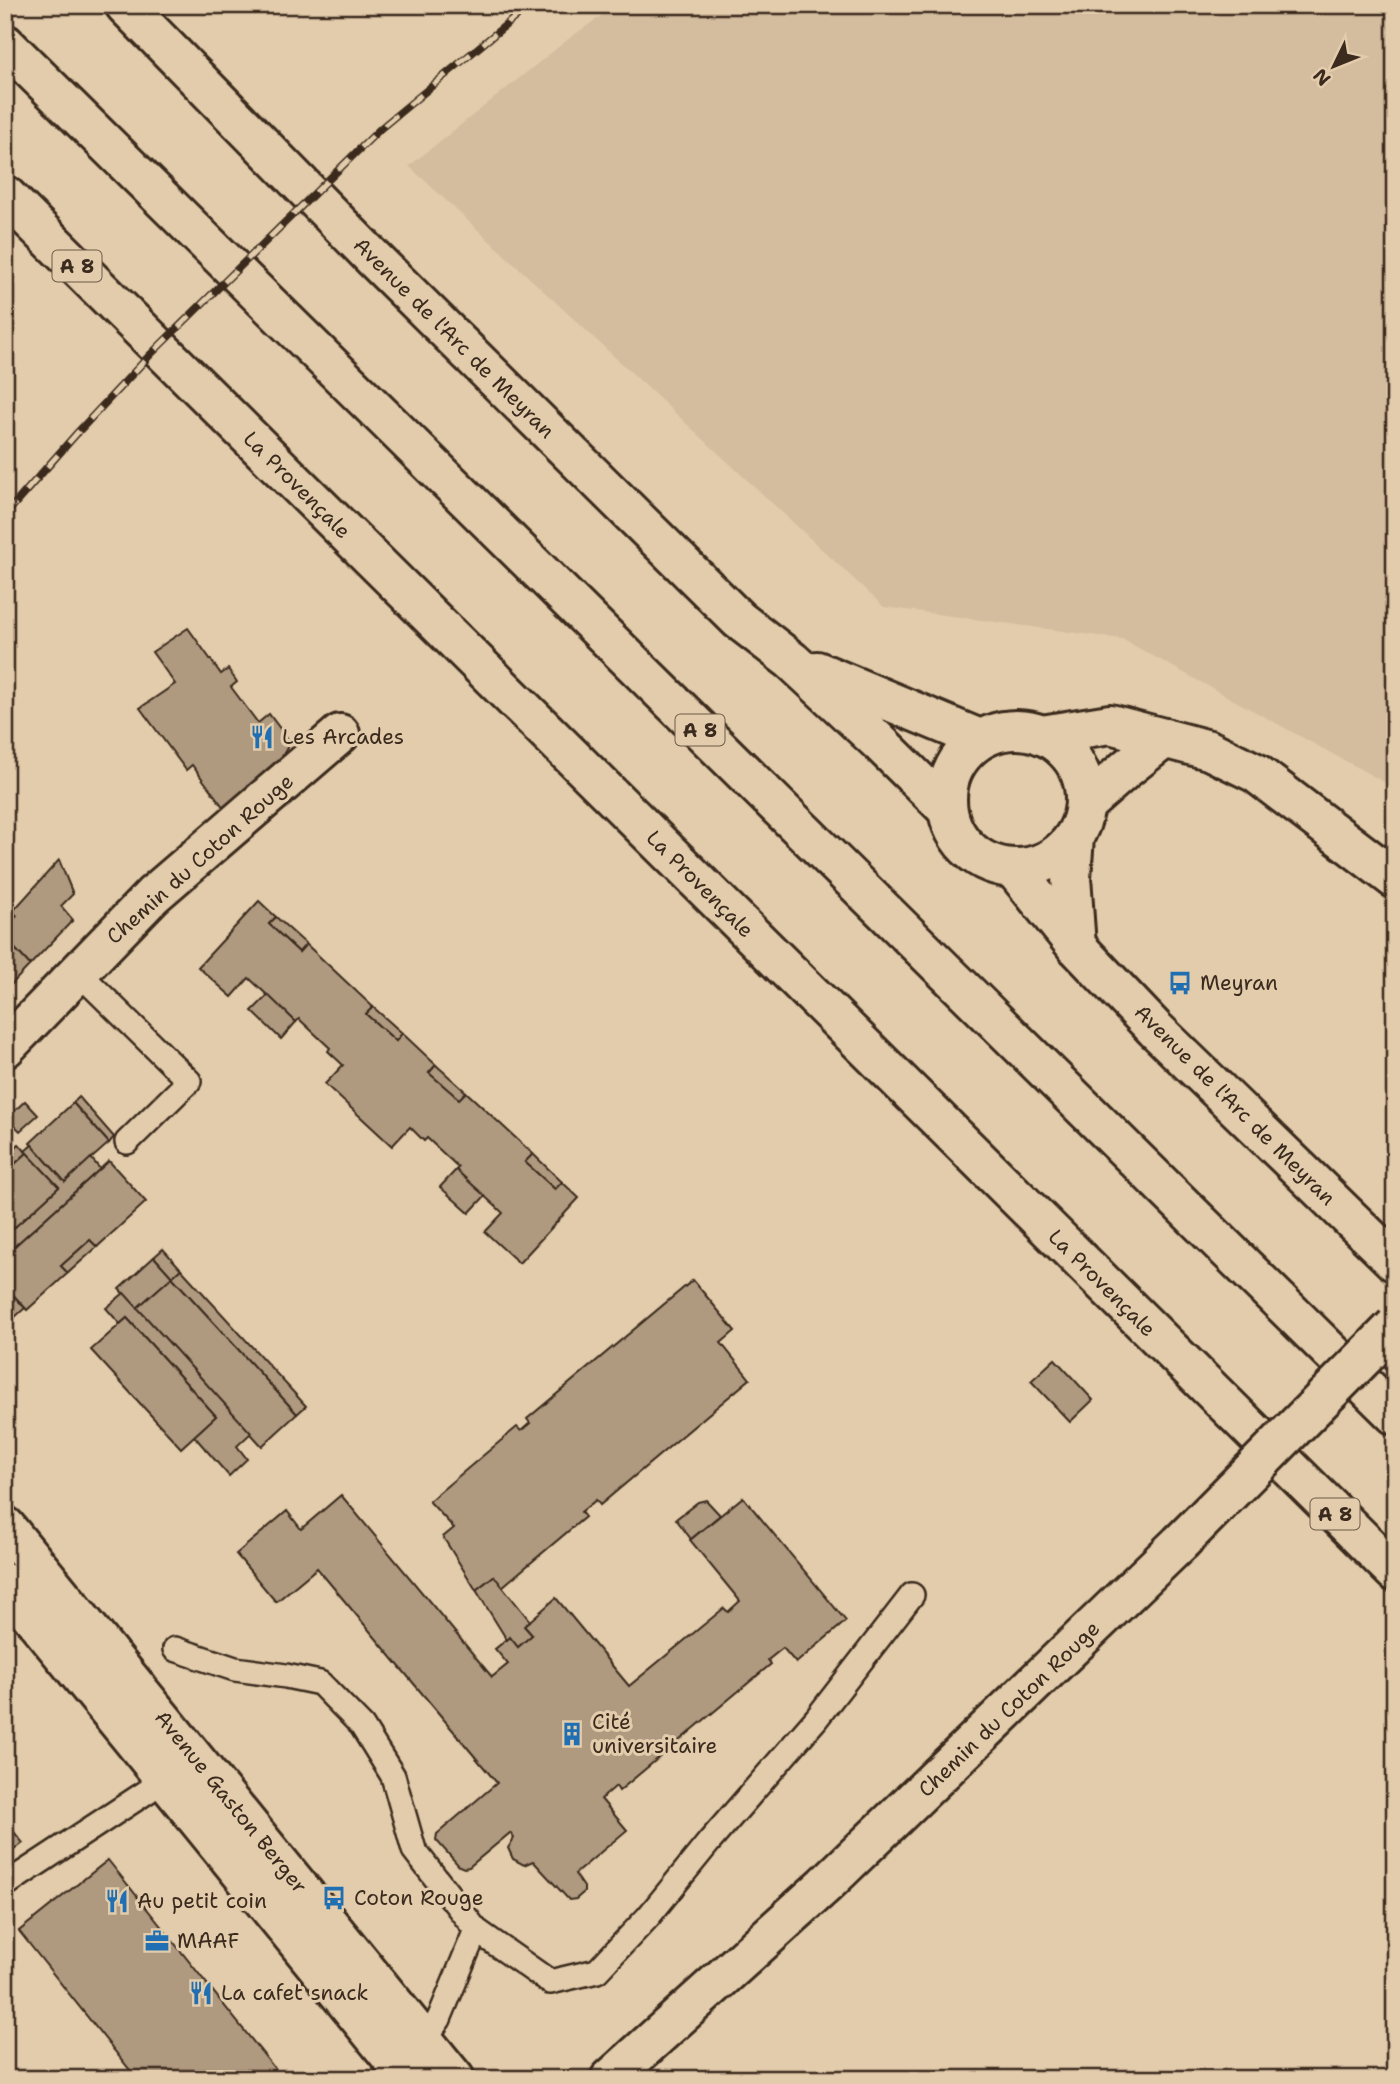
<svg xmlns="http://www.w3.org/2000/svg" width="1400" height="2084" viewBox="0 0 1400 2084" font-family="'Shantell Sans',sans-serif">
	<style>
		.built { fill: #d3bd9e }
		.building { fill: #af9a80; stroke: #3b2a1e; stroke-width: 2 }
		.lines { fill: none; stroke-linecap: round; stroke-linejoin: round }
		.service-casing { stroke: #3b2a1e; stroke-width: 28 }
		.minor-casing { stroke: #3b2a1e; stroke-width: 44 }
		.secondary-casing { stroke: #3b2a1e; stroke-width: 44 }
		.motorway-casing { stroke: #3b2a1e; stroke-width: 44 }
		.service { stroke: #e2ccab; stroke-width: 23 }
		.minor { stroke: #e2ccab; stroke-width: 38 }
		.secondary { stroke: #e2ccab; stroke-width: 38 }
		.motorway { stroke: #e2ccab; stroke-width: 38 }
		.rail-casing { stroke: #3b2a1e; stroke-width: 8 }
		.rail { stroke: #e2ccab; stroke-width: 5; stroke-dasharray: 16; stroke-linecap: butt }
		.minor-bridge-casing { stroke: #3b2a1e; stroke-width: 44; stroke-linecap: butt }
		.minor-bridge { stroke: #e2ccab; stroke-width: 38 }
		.labels { text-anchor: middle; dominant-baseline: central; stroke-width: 6; stroke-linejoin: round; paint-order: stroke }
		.shield { fill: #e2ccab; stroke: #6d5b48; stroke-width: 2 }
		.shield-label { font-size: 19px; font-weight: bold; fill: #3b2a1e }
		.street-label { font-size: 21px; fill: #3b2a1e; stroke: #e2ccab }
		.poi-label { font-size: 21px; fill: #3b2a1e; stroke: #e2ccab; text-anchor: start }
	</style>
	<rect width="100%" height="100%" fill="#e2ccab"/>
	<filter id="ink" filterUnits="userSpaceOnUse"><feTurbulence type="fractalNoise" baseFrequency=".0143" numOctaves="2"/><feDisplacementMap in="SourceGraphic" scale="14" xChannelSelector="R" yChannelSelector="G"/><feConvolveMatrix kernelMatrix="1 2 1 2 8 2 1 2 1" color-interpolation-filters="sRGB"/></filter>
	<g filter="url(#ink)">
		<path class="built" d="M617,5h778v783l-273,-149 -238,-32 -475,-441 162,-129z"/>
		<g class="building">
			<path d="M188,628l33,46 7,-5 9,13 -6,5 27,36 11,-9 21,28 -8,15 -58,51 -32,-43 -6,5 -46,-62 35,-24 -23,-32z"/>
			<path d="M59,860l14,34 -12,12 12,14 -43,45 -25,-27v-10l12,-12 -4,-5z"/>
			<path d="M259,901l17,16 -7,7 30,28 7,-8 67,63 -7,7 30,27 6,-8 34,32 -7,8 30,26 7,-7 67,62 -8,8 30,27 7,-7 17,16 -60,65 -34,-31 18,-19 -47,-43 2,-3 -31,-29 -3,3 -14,-14 -18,19 -67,-62 18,-19 -15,-14 2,-3 -31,-29 -3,3 -47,-44 -17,19 -34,-30z"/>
			<path d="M276,917l30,27 -7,8 -30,-28z"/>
			<path d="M5,938l25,27 -25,26z"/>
			<path d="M268,995l28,27 -15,17 -29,-28z"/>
			<path d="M373,1007l29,26 -6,8 -30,-27z"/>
			<path d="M436,1065l30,27 -7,7 -30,-26z"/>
			<path d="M79,1097l35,40 -5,6 -36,-40z"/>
			<path d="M25,1101l13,14 -18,16 -13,-13z"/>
			<path d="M73,1103l36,40 -44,39 -35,-39z"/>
			<path d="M19,1144l8,9 -22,20v-16z"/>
			<path d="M32,1145l33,37 26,-24 9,11 -95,86v-19l54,-49 -34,-36z"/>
			<path d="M27,1153l32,34 -54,49v-63z"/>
			<path d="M533,1154l29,28 -7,7 -30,-27z"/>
			<path d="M109,1161l37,41 -49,45 -7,-7 -29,26 7,7 -41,37 -22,-24v-31z"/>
			<path d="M456,1170l29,26 -16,17 -29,-26z"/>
			<path d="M90,1240l7,7 -29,26 -7,-7z"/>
			<path d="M163,1249l18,20 -9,8 -18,-20z"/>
			<path d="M154,1257l18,20 -35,31 -18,-19z"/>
			<path d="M181,1269l125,137 -9,8 -125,-137z"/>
			<path d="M172,1277l125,137 -35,32 -125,-138z"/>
			<path d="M693,1280l42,51 -14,12 29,36 -150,126 -4,-5 -15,12 4,5 -83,70 -8,-11 -18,14 -33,-53 11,-9 -25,-27 88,-74 4,4 9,-8 -3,-4z"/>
			<path d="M5,1286l20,22 -20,18z"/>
			<path d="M124,1293l127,140 -14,13 10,13 -18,17 -35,-40 22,-20 -89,-98 -7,6 -14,-16z"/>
			<path d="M127,1318l89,98 -35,32 -90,-98z"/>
			<path d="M1055,1359l38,41 -23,22 -39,-41z"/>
			<path d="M341,1495l151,182 16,-13 -13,-15 15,-12 8,10 14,-12 -8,-9 32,-28 73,88 95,-78 4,4 12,-11 -50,-61 53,-43 103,124 -50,42 -13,-15 -15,12 3,4 -152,127 -3,-5 -15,13 26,31 -52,44 9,13v5l-8,7 -7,1 -36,-39 -9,4 -11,-6 -5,-11 6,-10 -4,-5 -41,34 -5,1 -5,-2 -23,-26 1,-6 60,-51 -180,-215 -41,34 -40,-48 51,-43 14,18z"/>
			<path d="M706,1500l14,15 -29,24 -15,-20 22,-17z"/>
			<path d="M494,1576l36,45 -6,5 8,9 -14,12 -8,-10 -3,3 -31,-50z"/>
			<path d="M10,1827l13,16 -18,14v-26z"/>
			<path d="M108,1860l175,219h-155l5,-5 -114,-143z"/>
		</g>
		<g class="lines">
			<g class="service-casing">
				<g id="service">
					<path d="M78,972l111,109 -62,61"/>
					<path d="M175,1649l60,20 51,7 34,7 42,43 31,50 21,74 62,80"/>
					<path d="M5,1885l143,-94 26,-20"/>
					<path d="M424,2040l15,-21 37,-89 74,52 47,-11 51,-54 61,-75 107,-123 96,-124"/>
				</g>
			</g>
			<g class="minor-casing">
				<g id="minor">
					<path d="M1042,735l68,-11 99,26 47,23 139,106"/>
					<path d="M1085,805l42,-37 38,-30"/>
					<path d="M5,1048l148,-153 187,-161"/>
					<path d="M610,2079l215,-194 355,-342"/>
				</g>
			</g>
			<g class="secondary-casing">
				<g id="secondary">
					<path d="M125,5l248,253 366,362 53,41 87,81 68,67"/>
					<path d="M817,671l163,68"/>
					<circle cx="1016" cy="799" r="69"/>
					<path d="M1074,837l-3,40 5,69"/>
					<path d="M1014,869l62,77 79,83 240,233"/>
					<path d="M5,1526l450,553"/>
					<path d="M5,1583l404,496"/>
				</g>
			</g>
			<g class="motorway-casing">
				<g id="motorway">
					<path d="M5,44l1390,1371"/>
					<path d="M5,195l1390,1377"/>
				</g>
			</g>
			<use href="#service" class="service"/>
			<use href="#minor" class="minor"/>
			<use href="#secondary" class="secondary"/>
			<use href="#motorway" class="motorway"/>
			<g class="rail-casing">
				<path id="rail" d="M5,515l73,-83 72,-77 231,-227 149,-123"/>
			</g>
			<use href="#rail" class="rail"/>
			<g class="minor-bridge-casing">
				<path id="minor-bridge" d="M1180,1543l215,-217"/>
			</g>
			<use href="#minor-bridge" class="minor-bridge"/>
		</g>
	</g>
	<defs>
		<g id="restaurant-bare" transform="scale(1.89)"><path d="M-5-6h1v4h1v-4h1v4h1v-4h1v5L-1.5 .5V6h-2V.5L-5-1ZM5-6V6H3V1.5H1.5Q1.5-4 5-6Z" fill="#1f6fb2" stroke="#e2ccab" stroke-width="2.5" paint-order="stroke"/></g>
		<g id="bus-bare" transform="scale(1.89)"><path d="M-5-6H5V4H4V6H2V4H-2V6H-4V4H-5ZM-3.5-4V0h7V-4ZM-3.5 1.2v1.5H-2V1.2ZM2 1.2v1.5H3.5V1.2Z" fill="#1f6fb2" stroke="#e2ccab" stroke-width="2.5" paint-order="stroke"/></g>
		<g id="building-bare" transform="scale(1.89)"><path d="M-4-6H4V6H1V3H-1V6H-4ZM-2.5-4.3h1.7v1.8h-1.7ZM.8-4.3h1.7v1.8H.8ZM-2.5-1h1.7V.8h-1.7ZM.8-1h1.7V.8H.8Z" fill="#1f6fb2" stroke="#e2ccab" stroke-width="2.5" paint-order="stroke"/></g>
		<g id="office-bare" transform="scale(1.89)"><path d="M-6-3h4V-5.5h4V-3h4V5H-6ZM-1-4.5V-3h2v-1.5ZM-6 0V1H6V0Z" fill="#1f6fb2" stroke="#e2ccab" stroke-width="2.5" paint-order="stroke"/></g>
	</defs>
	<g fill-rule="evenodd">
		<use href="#restaurant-bare" x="262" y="737"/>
		<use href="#bus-bare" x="1180" y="983"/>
		<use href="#building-bare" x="572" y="1734"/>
		<use href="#bus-bare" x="334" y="1898"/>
		<use href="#restaurant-bare" x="117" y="1901"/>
		<use href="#office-bare" x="157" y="1941"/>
		<use href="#restaurant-bare" x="201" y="1993"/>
	</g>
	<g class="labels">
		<g class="shield">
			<rect x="52.5" y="250.5" width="49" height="31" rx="5"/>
			<rect x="675.5" y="714.5" width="49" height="31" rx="5"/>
			<rect x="1310.5" y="1498.5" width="49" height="31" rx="5"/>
		</g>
		<g class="shield-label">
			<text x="77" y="266">A 8</text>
			<text x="700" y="730">A 8</text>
			<text x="1335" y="1514">A 8</text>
		</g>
		<g class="street-label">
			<text transform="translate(454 338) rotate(45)">Avenue de l'Arc de Meyran</text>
			<text transform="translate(297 485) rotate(45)">La Provençale</text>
			<text transform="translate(200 859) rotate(-42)">Chemin du Coton Rouge</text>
			<text transform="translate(700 884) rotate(45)">La Provençale</text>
			<text transform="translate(1235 1105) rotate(45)">Avenue de l'Arc de Meyran</text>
			<text transform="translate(1102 1283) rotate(45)">La Provençale</text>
			<text transform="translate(1009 1709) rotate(-44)">Chemin du Coton Rouge</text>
			<text transform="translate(231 1802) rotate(51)">Avenue Gaston Berger</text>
		</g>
		<g class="poi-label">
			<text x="282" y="737">Les Arcades</text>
			<text x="1200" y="983">Meyran</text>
			<text x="592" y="1722">Cité<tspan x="592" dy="24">universitaire</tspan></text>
			<text x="354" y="1898">Coton Rouge</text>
			<text x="137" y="1901">Au petit coin</text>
			<text x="177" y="1941">MAAF</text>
			<text x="221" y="1993">La cafet snack</text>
		</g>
	</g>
	<rect width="1400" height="2084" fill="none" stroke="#e2ccab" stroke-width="28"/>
	<rect x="14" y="14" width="1372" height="2056" fill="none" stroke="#3b2a1e" stroke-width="2.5" filter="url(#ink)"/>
	<g transform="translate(1334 66) rotate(227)" stroke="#e2ccab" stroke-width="5" paint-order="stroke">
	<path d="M0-5L12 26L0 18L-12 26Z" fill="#3b2a1e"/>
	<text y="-10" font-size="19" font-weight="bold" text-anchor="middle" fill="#3b2a1e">N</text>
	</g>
</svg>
